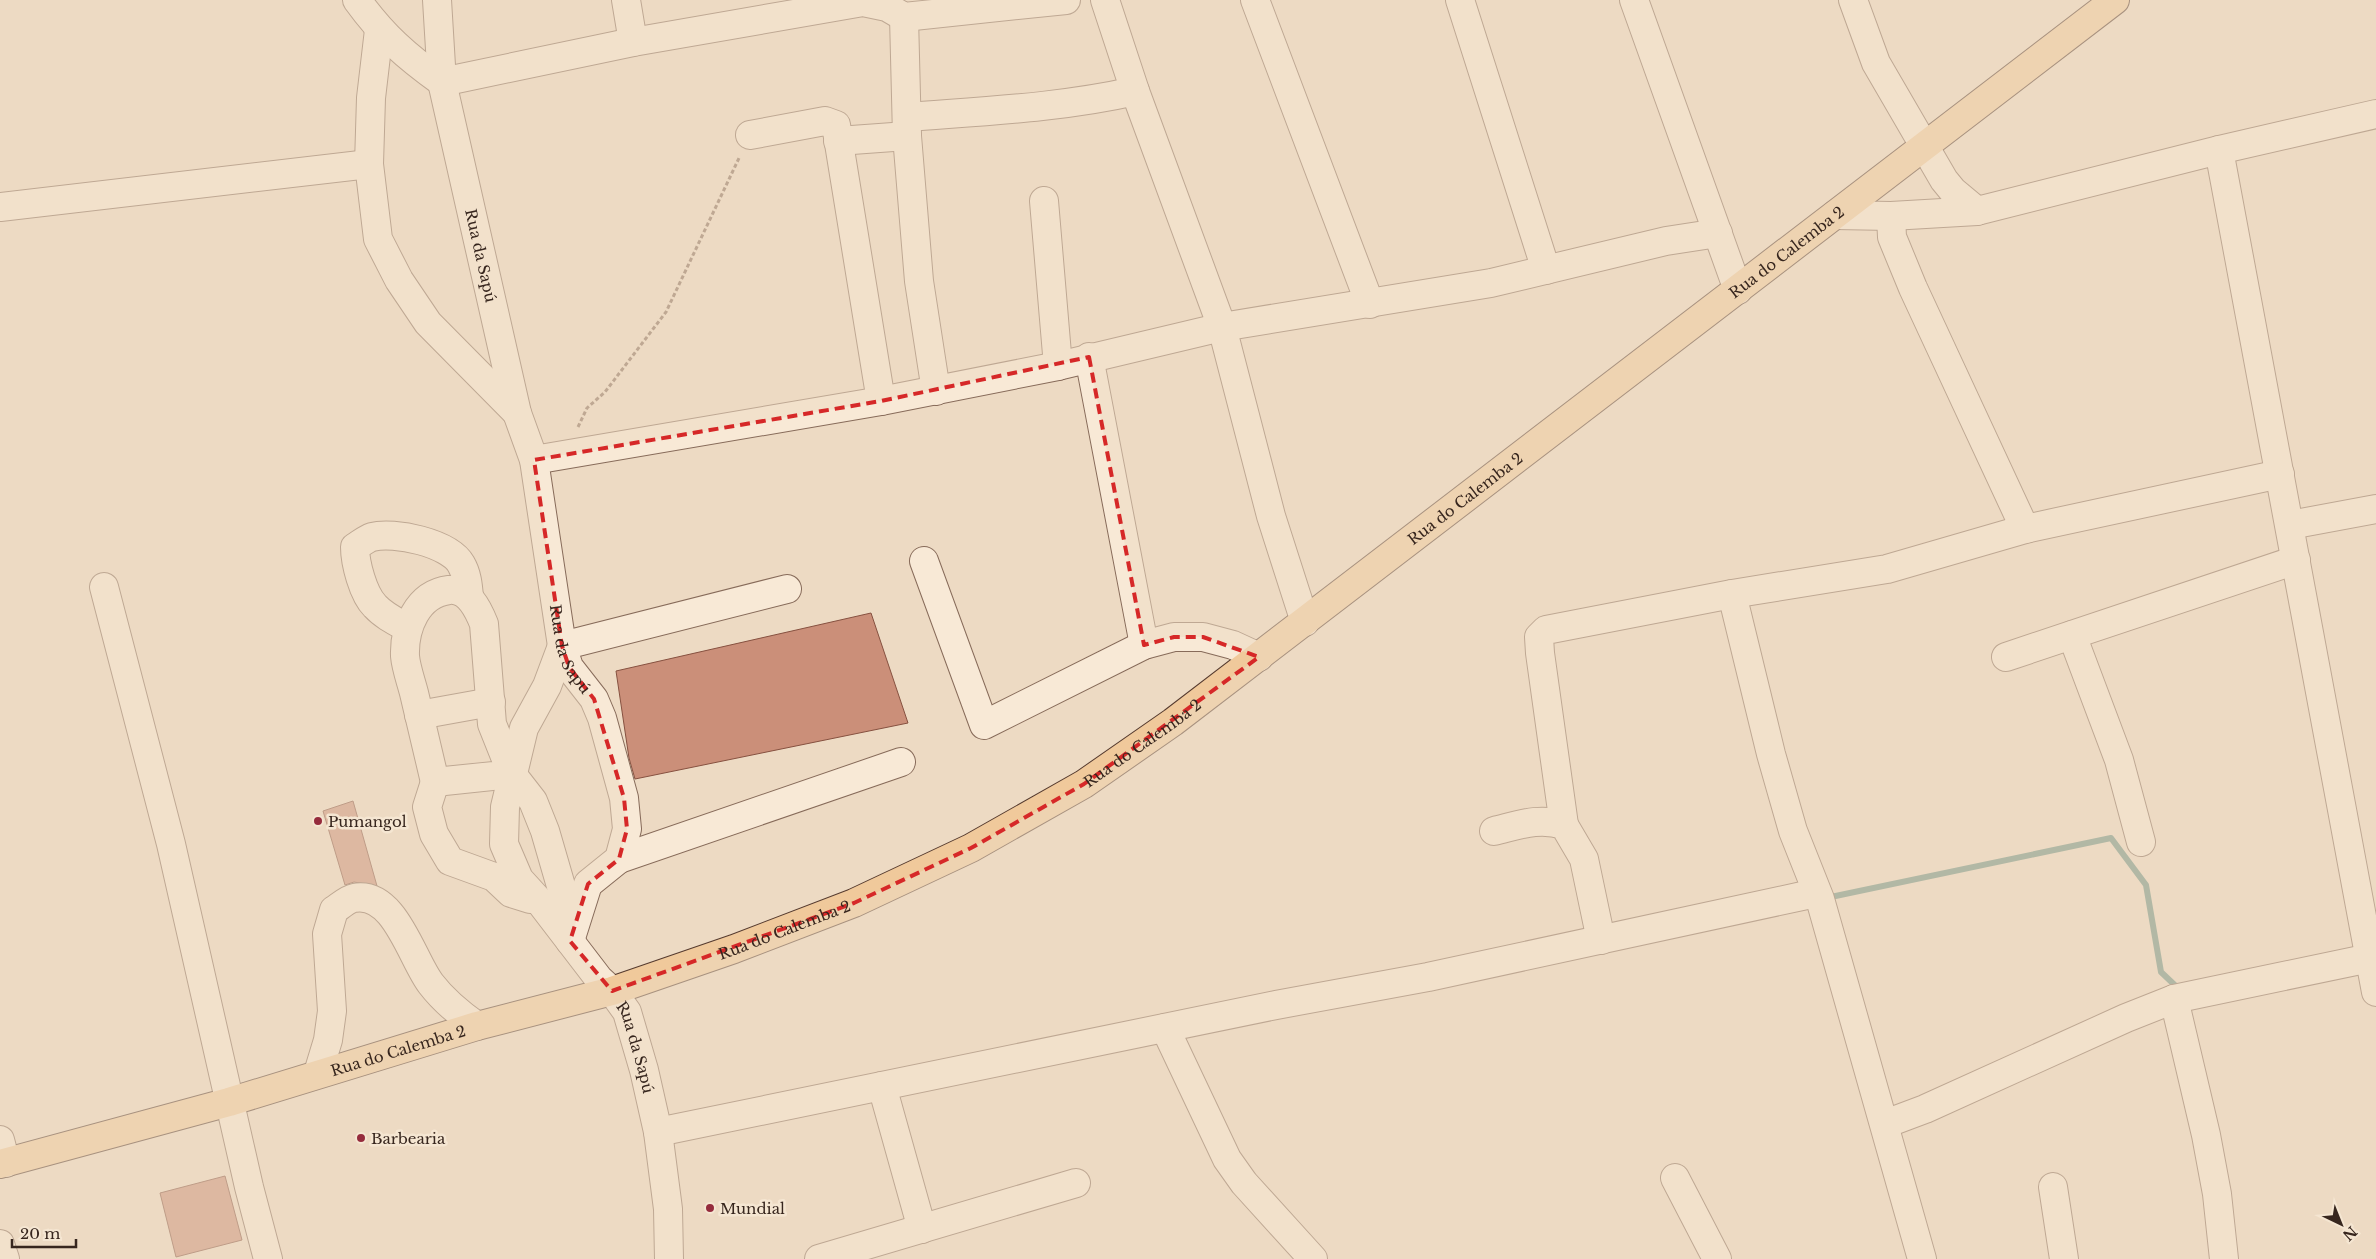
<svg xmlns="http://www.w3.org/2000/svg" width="2376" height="1259" viewBox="0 0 2376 1259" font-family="'Libre Baskerville',serif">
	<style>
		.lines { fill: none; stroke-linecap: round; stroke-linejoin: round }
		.stream { stroke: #6c8e80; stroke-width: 6 }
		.building { fill: #cb8f79; stroke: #865140 }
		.minor-casing { stroke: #876b5a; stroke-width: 30 }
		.major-casing { stroke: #553a2e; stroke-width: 30 }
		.path { stroke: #876b5a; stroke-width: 3; stroke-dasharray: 4 2.5; stroke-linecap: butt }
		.minor { stroke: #f8e9d6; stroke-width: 28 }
		.major { stroke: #f0c99b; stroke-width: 28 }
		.marked { fill: none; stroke: #d62828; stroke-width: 4; stroke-dasharray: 10 6; stroke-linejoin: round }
		.poi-dot { fill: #952b3c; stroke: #f5e6d2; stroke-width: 2 }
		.labels { text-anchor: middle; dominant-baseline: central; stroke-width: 5; stroke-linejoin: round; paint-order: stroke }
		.street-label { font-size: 15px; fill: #37261e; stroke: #f5e6d2 }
		.poi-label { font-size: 15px; fill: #37261e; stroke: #f5e6d2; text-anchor: start }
	</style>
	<rect width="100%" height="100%" fill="#eddac3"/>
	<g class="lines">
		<path class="stream" d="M1826,898l285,-60 35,47 15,87 20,19"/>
	</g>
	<g class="building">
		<path d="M871,613l37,110 -273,56 -6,-21 -13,-87z"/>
		<path d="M353,801l24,85 -23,-4 -9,3 -22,-74z"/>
		<path d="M225,1176l17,64 -66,17 -16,-64z"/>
	</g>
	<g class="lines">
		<g class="minor-casing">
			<g id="minor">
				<path d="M357,0c26,36 49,56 85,82l191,-40 230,-40 24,5 17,10 162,-17"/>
				<path id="s1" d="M437,0l5,82 75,331 17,47 28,186 7,21 25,32 8,19 22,80 3,31 -8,30 -31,25 -18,57"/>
				<path d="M626,0l7,42"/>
				<path d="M1105,0l30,91 87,236 49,189 34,106"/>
				<path d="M1255,0l115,304"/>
				<path d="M1460,0l86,270"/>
				<path d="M1634,0l104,290"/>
				<path d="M1853,0l23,63 68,117 9,11 24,20"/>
				<path d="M904,17l3,119 12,145 17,110"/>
				<path d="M379,30l-8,68 -2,66 9,75 21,41 29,43 89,90"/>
				<path d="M907,117c76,-6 153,-9 228,-26"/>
				<path d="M750,135l75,-14 11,4 45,276"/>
				<path d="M838,141l69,-5"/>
				<path d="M2219,150l157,842"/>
				<path d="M1044,201l14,165"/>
				<path d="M0,207l369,-43"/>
				<path d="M1835,215l56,1 86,-5 242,-61 157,-36"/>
				<path d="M1891,216l1,21 21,51 112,241"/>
				<path d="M1089,357l55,288"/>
				<path d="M534,460l347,-59 177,-35 164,-39 269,-44 175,-42 52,-8"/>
				<path d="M2290,525l86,-16"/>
				<path d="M924,561l60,164 160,-80 30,-8h29l30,8 26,12"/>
				<path d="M104,587l67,257 78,343 19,72"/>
				<path d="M1732,594l39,160 22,77 27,68 102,360"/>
				<path d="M408,628c-11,-6 -24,-12 -33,-22 -12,-12 -20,-43 -20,-59 5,-3 11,-8 17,-10 22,-6 77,6 89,27 6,10 7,21 8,33"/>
				<path d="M2072,635l47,125 22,82"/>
				<path id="s2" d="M562,646l-15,40 -23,42 -19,79 -1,37 15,35 21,23 59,77 13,12 15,21 17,58 14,62 10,77 1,50"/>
				<path d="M562,646l225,-57"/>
				<path d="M2006,657l290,-97"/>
				<path d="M419,715l72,-13"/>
				<path d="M512,774l-77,8c-7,-30 -14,-59 -21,-89 -3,-12 -8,-25 -9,-37 -1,-28 12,-62 44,-66 19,-2 29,19 35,34l8,100 20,50 21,27 12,30 18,62 6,39"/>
				<path d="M435,782l-8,25 7,27 16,27 44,16 17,16 19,6"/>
				<path d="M1564,825l-24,-172 -1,-16 7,-7 186,-36 155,-25 138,-40 255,-55"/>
				<path d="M1494,831c25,-6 45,-14 70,-6l20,34 17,81"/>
				<path d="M619,859l282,-97"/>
				<path d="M2174,999l32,136 11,59 7,65"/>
				<path d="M1165,1028l62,131 17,24 69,76"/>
				<path d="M318,1073l10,-33 4,-29 -5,-77 7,-24c6,-4 14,-11 20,-12 41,-8 58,62 77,86 13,17 29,30 46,42"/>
				<path d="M882,1086l40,143"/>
				<path d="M1885,1124l40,-15 201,-91 48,-19 196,-41"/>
				<path d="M658,1132l618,-127 152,-28 388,-84"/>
				<path d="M0,1140l6,23"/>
				<path d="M1675,1178l42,81"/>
				<path d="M2053,1187l11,72"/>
				<path d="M0,1244l5,15"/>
				<path d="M819,1259l257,-76"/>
			</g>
		</g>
		<g class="major-casing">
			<g id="major">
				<path id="s3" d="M0,1164l229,-62 248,-76 135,-35 122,-42 120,-46 117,-55 113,-64 89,-62 942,-722"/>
			</g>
		</g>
		<path class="path" d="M578,427l9,-19 18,-16 61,-80 74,-156"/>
		<use href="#minor" class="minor"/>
		<use href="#major" class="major"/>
	</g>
	<path d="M0 0H2376V1259H0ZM1089,357l55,288 30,-8h29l56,20 -175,127 -113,64 -117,55 -242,88 -42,-50 18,-57 31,-25 8,-30 -3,-31 -30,-99 -25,-32 -7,-21 -28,-186 347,-59z" fill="#eddac3" fill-opacity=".55" fill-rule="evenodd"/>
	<path class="marked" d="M1089,357l55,288 30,-8h29l56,20 -175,127 -113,64 -117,55 -242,88 -42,-50 18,-57 31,-25 8,-30 -3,-31 -30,-99 -25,-32 -7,-21 -28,-186 347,-59z"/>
	<g class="poi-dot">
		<circle cx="318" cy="821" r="5"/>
		<circle cx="361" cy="1138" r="5"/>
		<circle cx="710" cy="1208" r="5"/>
	</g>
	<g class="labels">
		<g class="street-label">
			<text stroke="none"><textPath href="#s3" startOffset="2034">Rua do Calemba 2</textPath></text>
			<text stroke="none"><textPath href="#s1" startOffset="260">Rua da Sapú</textPath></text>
			<text stroke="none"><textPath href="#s3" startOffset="1629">Rua do Calemba 2</textPath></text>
			<text stroke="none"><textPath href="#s1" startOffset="665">Rua da Sapú</textPath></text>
			<text stroke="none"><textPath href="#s3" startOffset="1224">Rua do Calemba 2</textPath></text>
			<text stroke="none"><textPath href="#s3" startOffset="819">Rua do Calemba 2</textPath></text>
			<text stroke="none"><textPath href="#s2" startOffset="455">Rua da Sapú</textPath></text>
			<text stroke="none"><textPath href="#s3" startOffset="414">Rua do Calemba 2</textPath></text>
		</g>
		<g class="poi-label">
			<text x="328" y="821">Pumangol</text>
			<text x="371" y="1138">Barbearia</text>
			<text x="720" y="1208">Mundial</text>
		</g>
	</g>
	<g transform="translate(2341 1224) rotate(137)" stroke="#f5e6d2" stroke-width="4" paint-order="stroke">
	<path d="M0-4L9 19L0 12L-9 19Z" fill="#37261e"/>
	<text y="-8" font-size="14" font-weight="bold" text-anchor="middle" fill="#37261e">N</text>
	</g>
	<path d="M12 1239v8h64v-8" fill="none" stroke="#37261e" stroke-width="2.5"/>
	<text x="20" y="1239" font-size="15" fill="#37261e" stroke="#f5e6d2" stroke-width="4" paint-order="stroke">20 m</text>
</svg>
